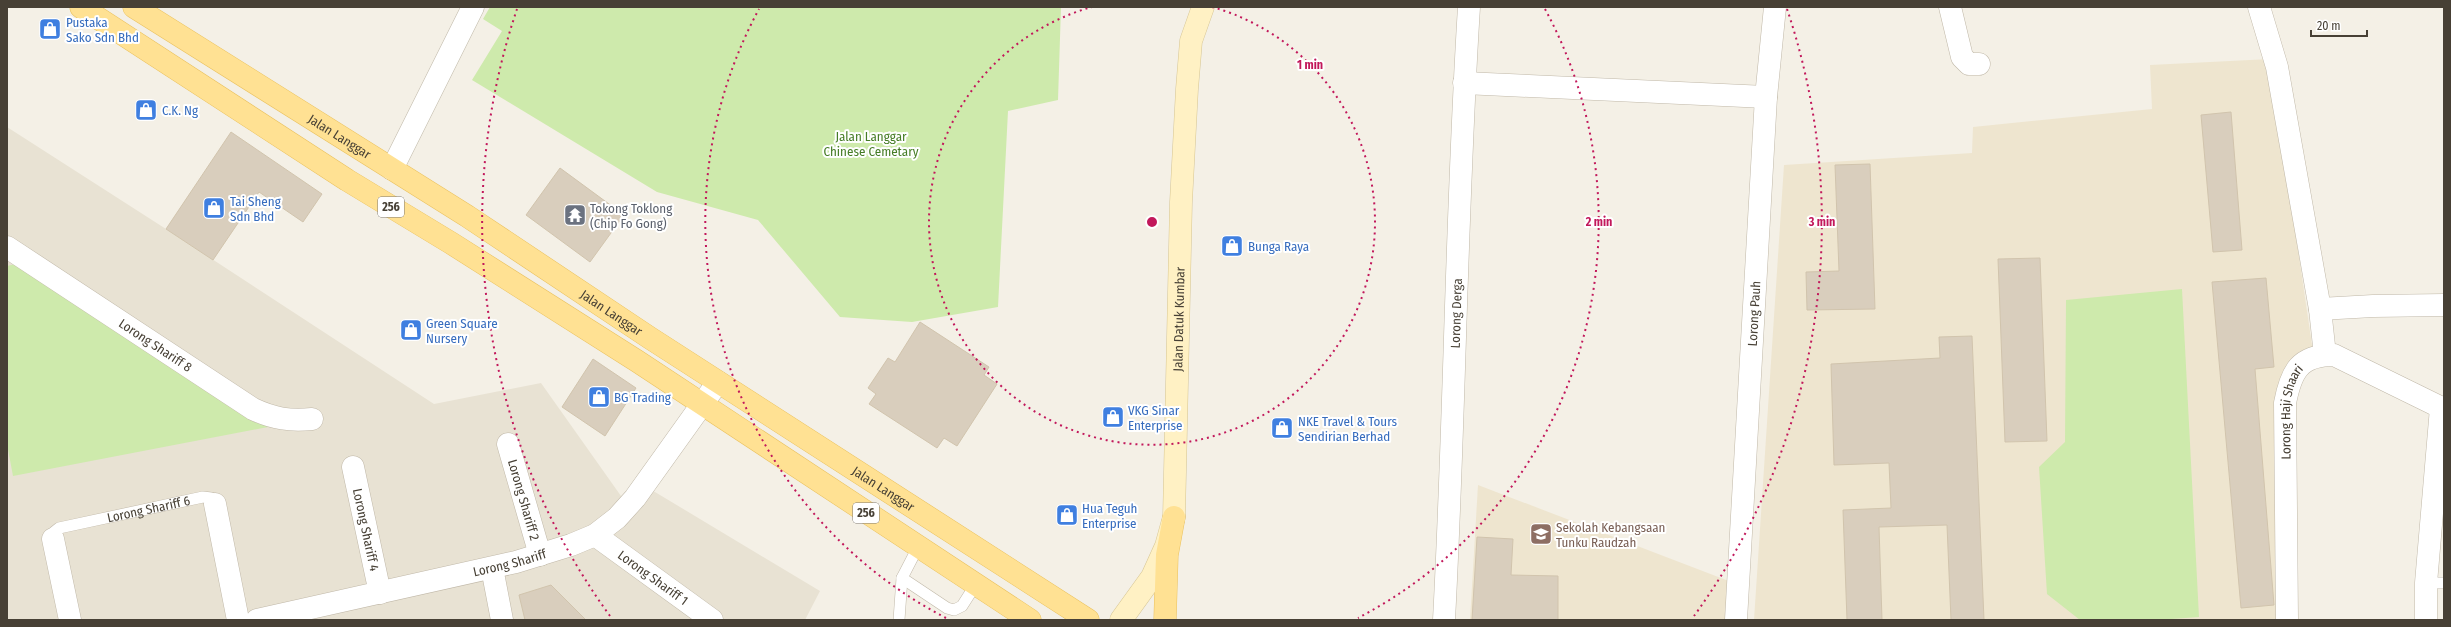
<svg xmlns="http://www.w3.org/2000/svg" width="2451" height="627" viewBox="0 0 2451 627" font-family="'Fira Sans Condensed',sans-serif">
	<style>
		.residential { fill: #e8e2d3 }
		.education { fill: #eee5cf }
		.green { fill: #ceeaac }
		.building { fill: #d9cebd; stroke: #d1c4ad }
		.lines { fill: none; stroke-linecap: round; stroke-linejoin: round }
		.lane-casing { stroke: #c0b8a8; stroke-width: 12 }
		.street-casing { stroke: #c0b8a8; stroke-width: 23 }
		.secondary-casing { stroke: #d6c593; stroke-width: 23 }
		.primary-casing { stroke: #eac15e; stroke-width: 23 }
		.lane { stroke: #fff; stroke-width: 11 }
		.street { stroke: #fff; stroke-width: 22 }
		.secondary { stroke: #fff1c4; stroke-width: 22 }
		.primary { stroke: #ffe193; stroke-width: 22 }
		.ring { fill: none; stroke: #c2185b; stroke-width: 2; stroke-dasharray: 2 4 }
		.labels { text-anchor: middle; dominant-baseline: central; stroke-width: 4; stroke-linejoin: round; paint-order: stroke }
		.shield { fill: #fff; stroke: #7e7972; stroke-width: 1 }
		.shield-label { font-size: 12px; font-weight: bold; fill: #474035 }
		.shop-label { font-size: 13px; fill: #366cbe; stroke: #fff; text-anchor: start }
		.park-label { font-size: 13px; fill: #457c25; stroke: #fff }
		.street-label { font-size: 13px; fill: #474035; stroke: #fff }
		.worship-label { font-size: 13px; fill: #5b616d; stroke: #fff; text-anchor: start }
		.education-label { font-size: 13px; fill: #785e54; stroke: #fff; text-anchor: start }
		.centre { fill: #c2185b; stroke: #fff; stroke-width: 2 }
		.ring-label { font-size: 12px; text-anchor: middle; font-weight: bold; fill: #c2185b; stroke: #fff; stroke-width: 4; stroke-linejoin: round; paint-order: stroke }
	</style>
	<rect width="100%" height="100%" fill="#f4f0e6"/>
	<path class="residential" d="M7,127l159,102 268,175 107,-21 80,113 7,-5 7,-11 185,111 -15,29h-798z"/>
	<g class="education">
		<path d="M2270,59l43,293 -14,6 -16,262h-529l30,-455 188,-12 1,-26 179,-18 -2,-44z"/>
		<path d="M1478,485l256,98 -2,37h-262z"/>
	</g>
	<g class="green">
		<path d="M490,7h571l-3,93 -50,11 -10,196 -86,15 -72,-5 -82,-97 -101,-28 -185,-112 30,-49 -19,-12z"/>
		<path d="M20,263l248,164 -255,49 -6,-32v-178z"/>
		<path d="M2182,289l17,328 -41,3h-78l-33,-26 -8,-127 26,-25 1,-142z"/>
	</g>
	<g class="building">
		<path d="M2231,112l11,138 -29,2 -12,-137z"/>
		<path d="M231,132l91,62 -19,28 -44,-30 -46,68 -47,-31z"/>
		<path d="M1870,164l5,145 -68,1 -1,-38 33,-1 -4,-106z"/>
		<path d="M560,168l64,47 -34,47 -64,-47z"/>
		<path d="M2040,258l7,183 -42,1 -7,-183z"/>
		<path d="M2266,278l8,89 -19,2 19,236 -33,3 -29,-326z"/>
		<path d="M920,322l69,45 -5,8 13,9 -40,62 -13,-8 -7,10 -68,-44 7,-10 -8,-6 20,-30 7,4z"/>
		<path d="M1972,336l12,284h-33l-4,-95 -68,2 3,93h-35l-4,-110 48,-2 -2,-45 -55,2 -3,-101 109,-6 -1,-21z"/>
		<path d="M593,359l43,29 -31,48 -43,-29z"/>
		<path d="M1477,537l36,2 -2,36 47,1v44h-86z"/>
		<path d="M551,585l35,35h-61l-6,-25z"/>
	</g>
	<g class="lines">
		<g class="lane-casing">
			<g id="lane">
				<path id="s1" d="M53,539l1,-7 5,-4 144,-31 8,1 4,6"/>
				<path d="M902,578l45,30 7,2 8,-4 14,-22"/>
				<path d="M2426,583h18"/>
				<path d="M899,620l3,-42 16,-31"/>
			</g>
		</g>
		<g class="street-casing">
			<g id="street">
				<path d="M1950,7l12,50 7,7h10"/>
				<path d="M2259,7l18,60 43,242 5,46"/>
				<path d="M1464,83l302,14"/>
				<path d="M392,169l81,-162"/>
				<path id="s2" d="M7,247l246,162c21,10 37,12 59,10"/>
				<path d="M2320,309l53,-3 71,-1"/>
				<path id="s3" d="M508,444l32,111"/>
				<path id="s4" d="M353,467l27,126"/>
				<path d="M215,504l23,116"/>
				<path id="s5" d="M595,535l117,85"/>
				<path d="M53,539l17,81"/>
				<path d="M492,568l10,52"/>
				<path id="s6" d="M257,620l259,-58 55,-17 24,-10 22,-17 18,-20 83,-116"/>
				<path id="s7" d="M1444,620c11,-204 12,-409 25,-613"/>
				<path id="s8" d="M1736,620l30,-523 9,-90"/>
				<path id="s9" d="M2287,620l-2,-217c6,-31 14,-48 49,-48l110,54"/>
				<path d="M2426,620v-37l15,-175"/>
			</g>
		</g>
		<g class="secondary-casing">
			<g id="secondary">
				<path id="s10" d="M1121,620l31,-43 14,-31 8,-29 7,-315 6,-113 4,-48 12,-34"/>
			</g>
		</g>
		<g class="primary-casing">
			<g id="primary">
				<path d="M81,7l266,173 104,63 186,118 393,259"/>
				<path id="s11" d="M134,7l333,209 183,122 438,282"/>
				<path d="M1165,620l2,-65 7,-38"/>
			</g>
		</g>
		<use href="#lane" class="lane"/>
		<use href="#street" class="street"/>
		<use href="#secondary" class="secondary"/>
		<use href="#primary" class="primary"/>
	</g>
	<g class="ring">
		<path d="M1212 7A223 223 0 1 1 1092 7"/>
		<path d="M946 618A447 447 0 0 1 759 9M1545 9A447 447 0 0 1 1358 618"/>
		<path d="M610 616A670 670 0 0 1 517 9M1787 9A670 670 0 0 1 1694 616"/>
	</g>
	<defs>
		<g id="shop-square" transform="scale(1.15)"><rect x="-9" y="-9" width="18" height="18" rx="4" fill="#3f7fe0" stroke="#fff"/><path d="M-5-2.5h2.3a2.7 3.5 0 0 1 5.4 0H5L5.5 6h-11ZM-1.5-2.5h3a1.5 2.3 0 0 0-3 0Z" fill="#fff"/></g>
		<g id="temple-square" transform="scale(1.15)"><rect x="-9" y="-9" width="18" height="18" rx="4" fill="#6b7280" stroke="#fff"/><path d="M0-6L5-2H3V0L6.5 2.5H4V6H1.5V3h-3V6H-4V2.5H-6.5L-3 0V-2H-5Z" fill="#fff"/></g>
		<g id="school-square" transform="scale(1.15)"><rect x="-9" y="-9" width="18" height="18" rx="4" fill="#8d6e63" stroke="#fff"/><path d="M0-5L7-2L0 1L-7-2ZM-4 1L0 2.5L4 1V4Q0 6-4 4Z" fill="#fff"/></g>
	</defs>
	<g fill-rule="evenodd">
		<use href="#shop-square" x="50" y="29"/>
		<use href="#shop-square" x="146" y="110"/>
		<use href="#shop-square" x="214" y="208"/>
		<use href="#temple-square" x="575" y="215"/>
		<use href="#shop-square" x="1232" y="246"/>
		<use href="#shop-square" x="411" y="330"/>
		<use href="#shop-square" x="599" y="397"/>
		<use href="#shop-square" x="1113" y="417"/>
		<use href="#shop-square" x="1282" y="428"/>
		<use href="#shop-square" x="1067" y="515"/>
		<use href="#school-square" x="1541" y="534"/>
	</g>
	<g class="labels">
		<g class="shield">
			<rect x="378" y="197" width="26" height="20" rx="3"/>
			<rect x="853" y="503" width="26" height="20" rx="3"/>
		</g>
		<g class="shield-label">
			<text x="391" y="207">256</text>
			<text x="866" y="513">256</text>
		</g>
		<g class="shop-label">
			<text x="66" y="22">Pustaka<tspan x="66" dy="15">Sako Sdn Bhd</tspan></text>
			<text x="162" y="110">C.K. Ng</text>
			<text x="230" y="201">Tai Sheng<tspan x="230" dy="15">Sdn Bhd</tspan></text>
			<text x="1248" y="246">Bunga Raya</text>
			<text x="426" y="323">Green Square<tspan x="426" dy="15">Nursery</tspan></text>
			<text x="614" y="397">BG Trading</text>
			<text x="1128" y="410">VKG Sinar<tspan x="1128" dy="15">Enterprise</tspan></text>
			<text x="1298" y="421">NKE Travel &amp; Tours<tspan x="1298" dy="15">Sendirian Berhad</tspan></text>
			<text x="1082" y="508">Hua Teguh<tspan x="1082" dy="15">Enterprise</tspan></text>
		</g>
		<g class="park-label">
			<text x="871" y="136">Jalan Langgar<tspan x="871" dy="15">Chinese Cemetary</tspan></text>
		</g>
		<g class="street-label">
			<text stroke="none"><textPath href="#s11" startOffset="243">Jalan Langgar</textPath></text>
			<text stroke="none"><textPath href="#s11" startOffset="567">Jalan Langgar</textPath></text>
			<text stroke="none"><textPath href="#s8" startOffset="307">Lorong Pauh</textPath></text>
			<text stroke="none"><textPath href="#s7" startOffset="307">Lorong Derga</textPath></text>
			<text stroke="none"><textPath href="#s10" startOffset="315">Jalan Datuk Kumbar</textPath></text>
			<text stroke="none"><textPath href="#s2" startOffset="178">Lorong Shariff 8</textPath></text>
			<text stroke="none"><textPath href="#s9" startOffset="209">Lorong Haji Shaari</textPath></text>
			<text stroke="none"><textPath href="#s11" startOffset="891">Jalan Langgar</textPath></text>
			<text stroke="none"><textPath href="#s3" startOffset="58">Lorong Shariff 2</textPath></text>
			<text stroke="none"><textPath href="#s1" startOffset="105">Lorong Shariff 6</textPath></text>
			<text stroke="none"><textPath href="#s4" startOffset="64">Lorong Shariff 4</textPath></text>
			<text stroke="none"><textPath href="#s6" startOffset="259">Lorong Shariff</textPath></text>
			<text stroke="none"><textPath href="#s5" startOffset="72">Lorong Shariff 1</textPath></text>
		</g>
		<g class="worship-label">
			<text x="590" y="208">Tokong Toklong<tspan x="590" dy="15">(Chip Fo Gong)</tspan></text>
		</g>
		<g class="education-label">
			<text x="1556" y="527">Sekolah Kebangsaan<tspan x="1556" dy="15">Tunku Raudzah</tspan></text>
		</g>
	</g>
	<circle cx="1152" cy="222" r="6" class="centre"/>
	<g class="ring-label">
		<text x="1310" y="69">1 min</text>
		<text x="1599" y="226">2 min</text>
		<text x="1822" y="226">3 min</text>
	</g>
	<rect width="2451" height="627" fill="none" stroke="#474035" stroke-width="16"/>
	<path d="M2311 30v6h56v-6" fill="none" stroke="#474035" stroke-width="2"/>
	<text x="2317" y="30" font-size="12" fill="#474035" stroke="#ffffff" stroke-width="3" paint-order="stroke">20 m</text>
</svg>
